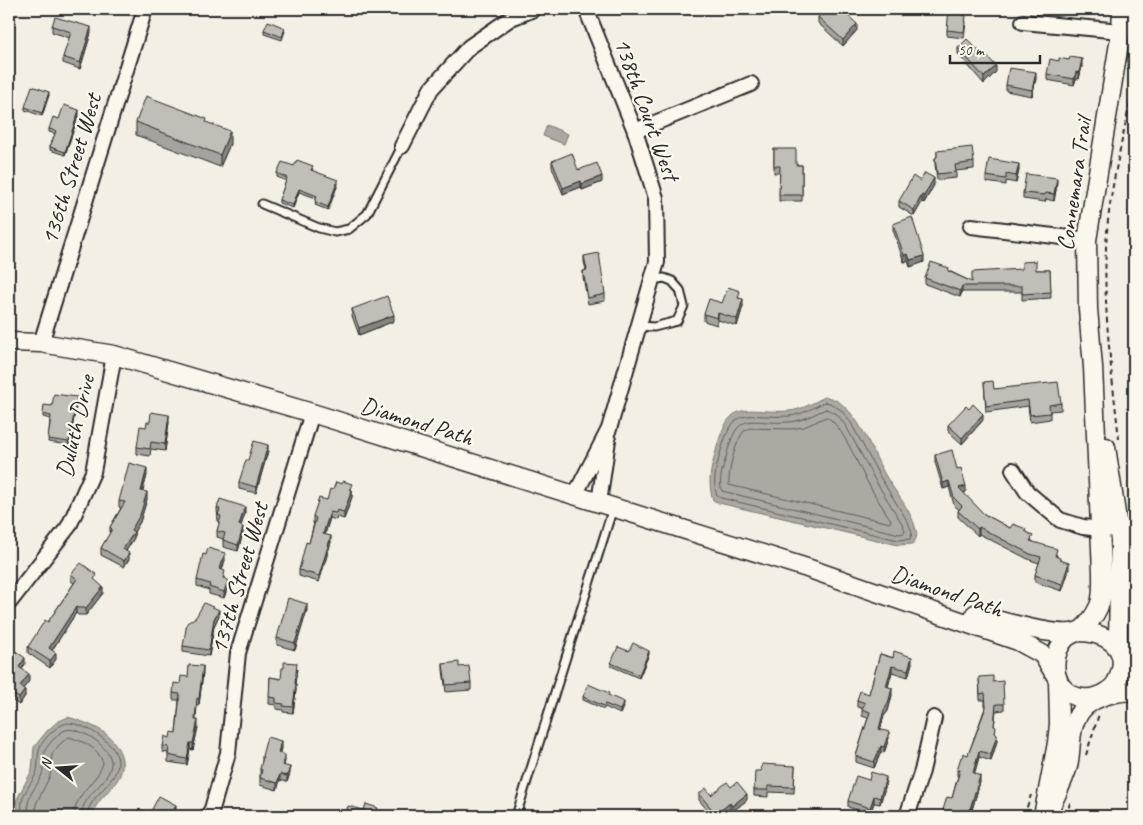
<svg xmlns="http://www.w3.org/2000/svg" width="1143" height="825" viewBox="0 0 1143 825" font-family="Caveat,sans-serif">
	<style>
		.water { fill: #aca9a2; stroke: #787772 }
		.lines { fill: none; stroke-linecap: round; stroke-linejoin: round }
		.shore { stroke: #5f5d5b; stroke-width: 1 }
		.service-casing { stroke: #2b2b2b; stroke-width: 11 }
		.minor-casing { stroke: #2b2b2b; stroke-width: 18 }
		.tertiary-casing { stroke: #2b2b2b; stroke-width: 21 }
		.path { stroke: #2b2b2b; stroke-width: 2; stroke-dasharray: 5 4; stroke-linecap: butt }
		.service { stroke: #fbf7ec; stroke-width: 7 }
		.minor { stroke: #fbf7ec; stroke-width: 14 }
		.tertiary { stroke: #fbf7ec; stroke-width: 18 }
		.wall { fill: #a5a39d; stroke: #2b2b2b }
		.shaded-wall { fill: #86857f; stroke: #2b2b2b }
		.building { fill: #c0beb6; stroke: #2b2b2b }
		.labels { text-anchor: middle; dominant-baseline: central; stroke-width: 4.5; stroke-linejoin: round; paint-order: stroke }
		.street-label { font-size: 24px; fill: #2b2b2b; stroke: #fbf7ec }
	</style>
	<rect width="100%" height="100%" fill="#f3efe4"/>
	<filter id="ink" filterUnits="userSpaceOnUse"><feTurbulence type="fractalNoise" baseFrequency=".02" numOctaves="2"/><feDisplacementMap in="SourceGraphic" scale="10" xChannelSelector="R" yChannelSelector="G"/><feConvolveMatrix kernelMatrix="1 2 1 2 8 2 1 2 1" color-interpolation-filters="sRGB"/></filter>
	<g filter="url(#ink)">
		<g class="water">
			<path d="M547,125l21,9 -4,10 -21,-8z"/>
			<path d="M825,397c8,1 14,4 20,10 18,17 27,44 39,66 10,18 27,36 32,57 2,5 0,9 -3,14l-15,1 -179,-42 -6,-3c-6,-19 -2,-31 3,-49 14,-56 30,-37 73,-40 13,-1 25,-9 36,-14z"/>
			<path d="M68,717c21,7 43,13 52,36 4,9 3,20 -4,29 -8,11 -21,20 -24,34h-74l-2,-15 16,-31 2,-23 13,-16 10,-9z"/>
		</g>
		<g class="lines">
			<g class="shore">
				<path d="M825,402l5,1 11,7 10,13 29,54 28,45 4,11 -2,6 -12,1 -177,-42 -4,-2c-5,-15 -1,-27 3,-42 14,-52 27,-35 69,-38 13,-1 25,-9 36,-14z"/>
				<path d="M826,409l11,5 9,12 29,54 28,45 2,6 -1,2 -5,1 -177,-43c-4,-11 1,-23 4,-34 13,-50 23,-32 63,-35 14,-1 25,-8 37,-13z"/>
				<path d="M827,417c16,9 31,49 41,66 7,13 15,25 23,37l-1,3 -161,-38c-1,-14 6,-43 15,-54l6,-3 41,1 13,-2z"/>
				<path d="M23,816c-1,-4 -2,-11 -1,-15 2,-9 10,-19 14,-27 3,-8 1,-16 3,-23 1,-8 12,-19 19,-24 2,-1 7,-4 10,-4 17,0 52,22 50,41 -3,21 -29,31 -31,52"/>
				<path d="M29,816c0,-3 -1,-7 -1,-11 0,-11 11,-21 14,-31 3,-7 0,-16 3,-23 3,-7 12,-16 18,-20 14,-8 50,17 48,33 -2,20 -29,30 -30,52"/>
				<path d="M36,816v-12l14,-28 2,-22 8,-10 9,-7c15,5 29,10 34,26 -5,19 -28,29 -29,53"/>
			</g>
			<g class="service-casing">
				<g id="service">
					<path d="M262,204l57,24 16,4 14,-3 18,-15 35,-68"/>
					<path d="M640,326l14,1 23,-6 7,-15 -4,-16 -8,-9 -8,-3 -12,2"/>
					<path d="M516,816l97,-308"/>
				</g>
			</g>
			<g class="minor-casing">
				<g id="minor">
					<path d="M1023,22l98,9"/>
					<path d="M635,131l116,-47"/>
					<path d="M402,146l29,-57 38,-42 42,-29 23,-9"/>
					<path d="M971,226l116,14"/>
					<path d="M41,343l104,-334"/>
					<path d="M1013,470l14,22 33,28 23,7 17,2h8l26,-4"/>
					<path d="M575,495l34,-66 48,-167 -1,-64 -21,-67 -49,-122"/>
					<path d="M599,503l9,-63"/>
					<path d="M9,603l60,-77 24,-54 21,-117"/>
					<path d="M208,816l4,-7 16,-56 10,-100 74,-240"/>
					<path d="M907,816l15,-45 12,-53"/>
				</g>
			</g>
			<g class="tertiary-casing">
				<g id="tertiary">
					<path d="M9,342l32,1 73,12 198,58 495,155 211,73 24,13 16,25 1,45 -2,19 -14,73"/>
					<path d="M1106,447l14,93 -2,98c2,14 5,21 16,29"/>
					<path d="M975,614c22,6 81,24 102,18 9,-3 18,-17 22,-26 4,-9 3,-24 3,-34l-9,-205 -5,-58 -1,-69 34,-209 1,-22"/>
					<path d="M1076,632c26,-1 55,13 43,44 -7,21 -36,30 -54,14 -14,-12 -12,-39 1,-52 2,-2 7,-4 10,-6z"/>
					<path d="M1051,806c6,-13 13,-26 17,-40 3,-12 2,-26 5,-38 6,-29 36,-36 61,-37"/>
				</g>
			</g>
			<g class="path">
				<path d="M1119,439c-7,-64 -16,-127 -13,-191 2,-56 18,-112 28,-166"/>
				<path d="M1086,755l13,-41"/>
				<path d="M1024,816l7,-21"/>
				<path d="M1066,816l5,-16"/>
			</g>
			<use href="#service" class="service"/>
			<use href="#minor" class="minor"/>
			<use href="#tertiary" class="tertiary"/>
		</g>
		<g class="wall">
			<path d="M963,15l3,7 -2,16 -17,-2v-6z"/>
			<path d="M818,17l39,13 -14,16 -25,-23z"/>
			<path d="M52,26l39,7 -11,36 -17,-6v-6l7,-19 -18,-6z"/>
			<path d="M264,30l21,1 -3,9 -18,-6z"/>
			<path d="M958,48l38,24 -12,12 -26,-30z"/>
			<path d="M1069,60l13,6 -3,13h-3l-2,6 -27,-5v-6l12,-13z"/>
			<path d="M1036,79l-4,17 -26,-5v-6z"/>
			<path d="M49,95l-7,21 -17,-6v-3z"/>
			<path d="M79,114l-14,41 -15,-5v-3l5,-13 -6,-2v-3l10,-10z"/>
			<path d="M136,122h71l23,22 -10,23 -84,-32z"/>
			<path d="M774,149l22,16h6v36h-23l1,-28h-6z"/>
			<path d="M937,151l37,11v7l-18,2v7l-19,2 -2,-16v-6h2z"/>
			<path d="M552,161l26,9 24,12 -20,8 -1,-3 -18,7 -11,-27z"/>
			<path d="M294,166l19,3 -1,2 26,13 -10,26 -13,-5 1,-7 -17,-6 -6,16 -14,-5v-3l7,-19 -9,-4v-4z"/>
			<path d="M1019,170l-3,13 -10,-2v4l-20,-3v-6z"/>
			<path d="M920,181l14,4 -10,18 -2,-1 -8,14 -15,-9v-6z"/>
			<path d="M1057,184l-3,17 -8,-2 -1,3 -22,-3v-6z"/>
			<path d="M893,224l31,38 -14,5 -2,-6 -4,1 -11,-32z"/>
			<path d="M584,256l21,38v7l-17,3 -5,-27v-6l3,-1 -2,-8z"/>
			<path d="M1036,270h14l1,28 -29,2v-8h-60l-2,5 -35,-13v-6l24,-7 23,11z"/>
			<path d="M740,298l3,8 -6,20 -19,-6 -1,5 -13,-4v-7l18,-11z"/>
			<path d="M352,309l42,12 -35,14 -7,-19z"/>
			<path d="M984,382l10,7 67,14v7l-11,1v8l-20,3 -2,-16 -42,6z"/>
			<path d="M77,401l-8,44 -21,-3 2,-23 -7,-2v-3l9,-8z"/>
			<path d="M969,409l14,11 -21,24 -14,-13v-6z"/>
			<path d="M150,422h19l-4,29 -14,-2 -1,7 -13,-2v-7l9,-20z"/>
			<path d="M268,451l-12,42 -17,-4v-7l9,-22z"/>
			<path d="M935,455l22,14 9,23 -3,1 21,21 26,14 16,4 7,10 24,13v2l12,13 -7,21 -27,-9v-7l4,-12 -9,-3 -51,-26 -1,2 -20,-19v-6l1,-1 -5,-5 -5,-18 -6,2 -8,-27z"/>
			<path d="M147,475l-4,16 4,8 -7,23 -6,10v6l-8,13 3,8 -5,8 -23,-12v-7l9,-15v-6l11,-19 -2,-1v-6z"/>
			<path d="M333,490h19v7l-8,22 -7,-2 -1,3 -6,-2 -5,16 6,8 -12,40 -20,-6v-6l10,-27 5,-20h-1v-7l14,-16z"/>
			<path d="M217,508l28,5 -4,13 2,7 -5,18 -15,-4v-8l-6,-2v-6l3,-9h-2z"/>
			<path d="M225,560l-3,10 6,16 -4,12 -15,-4v-4l-12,-4v-6z"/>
			<path d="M71,574l26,8 6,11 -17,22h-8l-2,-2 -24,37 4,9 -6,9 -22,-15v-6l20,-25 26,-39 -3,-2z"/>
			<path d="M307,610l-12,40 -18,-5v-7z"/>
			<path d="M219,616l-5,10 -5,30 -26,-4v-6z"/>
			<path d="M629,651l20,3 -10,24 -28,-12v-3z"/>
			<path d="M9,654l16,10 -3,5 7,12 -6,7 2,8 -6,9 -6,-4 -2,2 -2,-2z"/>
			<path d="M880,654l32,9 -4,14 -16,-5 -4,15 4,8 -4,16 -4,5 -4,13 9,9 -5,15 -3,-1 -7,16 -18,-6v-6l12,-38 -6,-2v-8l-5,-1v-7l12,-6z"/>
			<path d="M443,664l16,3 12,16v7l-25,2 -3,-22z"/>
			<path d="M297,669l-2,15 1,6 -3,23 -10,-1v-2l-7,-1v-4l-7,-1 1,-27 11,2z"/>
			<path d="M203,672l-4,33h-2l-1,15 2,7 -5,23 -3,-1 -3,16 -19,-3v-9l-5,-1v-6l13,-13 3,-33h-6v-7l7,-9 8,-7z"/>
			<path d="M979,677l14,5 11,22v6l-8,1 -2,16 3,14 -6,20 -12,-4 -5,17 6,8 -8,28 4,6 -24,-18 6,-22h-1v-6l5,-12 6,-3 17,-47v-8h-5z"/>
			<path d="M609,696l15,9 -4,9 -15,-7 -1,2 -21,-9v-3z"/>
			<path d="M281,748l-1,5 5,8 -1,4 6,8 -3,9 -7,-2 -3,10 -17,-5v-16l2,-6v-7z"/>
			<path d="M795,766l-1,27 -26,-1v5l-14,-1v-6l7,-19z"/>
			<path d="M869,780l17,4 -6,20 -6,-1 -4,11 -22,-7v-6z"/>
			<path d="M731,787l16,13 -15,12 -2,-2 -9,6h-9l-13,-16v-6l12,1z"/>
		</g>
		<g class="shaded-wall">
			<path d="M857,24v6l-14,16v-6z"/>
			<path d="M91,27v6l-11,36v-6z"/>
			<path d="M1082,59v7l-3,13v-6z"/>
			<path d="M996,66v6l-12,12v-7z"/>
			<path d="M1036,72v7l-4,17v-6z"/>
			<path d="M1076,72v7l-2,6v-6z"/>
			<path d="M49,92v3l-7,21v-3z"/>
			<path d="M79,110v4l-14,41v-3z"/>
			<path d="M230,131v13l-10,23v-12z"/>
			<path d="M1019,164v6l-3,13v-7z"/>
			<path d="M602,176v6l-20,8v-6z"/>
			<path d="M934,178v7l-10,18v-7z"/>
			<path d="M1057,178v6l-3,17v-7z"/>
			<path d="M338,180v4l-10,26v-3z"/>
			<path d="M581,181v6l-18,7v-6z"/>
			<path d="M299,189v3l-6,16v-3z"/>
			<path d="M922,195v7l-8,14v-6z"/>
			<path d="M908,254v7l-4,1v-7z"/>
			<path d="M924,256v6l-14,5v-7z"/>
			<path d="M962,286v6l-2,5v-6z"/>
			<path d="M743,299v7l-6,20v-7z"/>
			<path d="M718,313v7l-1,5v-7z"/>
			<path d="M394,315v6l-35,14v-7z"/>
			<path d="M77,397v4l-8,44v-3z"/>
			<path d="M983,414v6l-21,24v-6z"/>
			<path d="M169,415v7l-4,29v-7z"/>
			<path d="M268,445v6l-12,42v-6z"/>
			<path d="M147,468v7l-6,22v-6z"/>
			<path d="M949,481v6l-6,2v-6z"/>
			<path d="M966,486v6l-7,3v-7z"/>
			<path d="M352,490v7l-8,22v-7z"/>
			<path d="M147,492v7l-7,23 -6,10v6l-11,18v-7z"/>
			<path d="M245,507v6l-6,19v-7z"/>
			<path d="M330,512v6l-7,22v-6z"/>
			<path d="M243,527v6l-5,18v-6z"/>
			<path d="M979,527v7l-1,2v-7z"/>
			<path d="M331,536v6l-12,40v-6z"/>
			<path d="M129,553v6l-5,8v-6z"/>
			<path d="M225,553v7l-5,16v-7z"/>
			<path d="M1069,563v7l-7,21v-7z"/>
			<path d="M228,580v6l-4,12v-6z"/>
			<path d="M103,587v6l-17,22v-7z"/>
			<path d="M307,604v6l-12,40v-7z"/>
			<path d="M76,607v6l-27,42v-7z"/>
			<path d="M219,610v6l-5,10 -5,30v-6l5,-31z"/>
			<path d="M649,651v3l-10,24v-3z"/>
			<path d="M56,653v6l-6,9v-7z"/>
			<path d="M912,657v6l-4,14v-7z"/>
			<path d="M25,658v6l-6,10v-7z"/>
			<path d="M203,666v6l-4,33v-6z"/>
			<path d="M892,666v6l-6,21v-7z"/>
			<path d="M29,674v7l-9,12v-7z"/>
			<path d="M296,684v6l-3,23v-6z"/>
			<path d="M892,688v7l-4,16 -4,5 -5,19v-6l5,-19z"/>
			<path d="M25,690v6l-6,9v-7z"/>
			<path d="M13,694v7l-2,2v-6z"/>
			<path d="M624,702v3l-4,9v-4z"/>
			<path d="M198,720v7l-5,23v-7z"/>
			<path d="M889,732v6l-5,15v-6z"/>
			<path d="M997,735v6l-6,20v-7z"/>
			<path d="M281,741v7l-3,11v-6z"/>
			<path d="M190,743v6l-3,16v-6z"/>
			<path d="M881,746v6l-7,16v-6z"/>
			<path d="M979,751v6l-6,23v-7z"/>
			<path d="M285,755v6l-3,10v-6z"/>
			<path d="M290,767v6l-3,9v-6z"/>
			<path d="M280,774v6l-3,10v-7z"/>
			<path d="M980,776v6l-10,34v-7z"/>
			<path d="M886,777v7l-6,20v-6z"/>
			<path d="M747,794v6l-15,12v-6z"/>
			<path d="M874,796v7l-4,11v-6z"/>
			<path d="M730,803v7l-9,6h-5v-2z"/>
			<path d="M176,805v4l-2,4 1,-1v3l-1,1h-2l1,-5z"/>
		</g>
		<g class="building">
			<path d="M826,9h15l16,15 -14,16 -25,-23z"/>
			<path d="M949,9h14v6l3,1 -2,16 -17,-2z"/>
			<path d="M55,17l36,10 -11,36 -17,-6 8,-25 -19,-6z"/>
			<path d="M268,21l17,7 -3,9 -18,-7z"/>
			<path d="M967,39l17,17 2,-1 10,11 -12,11 -26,-29z"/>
			<path d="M1070,57l12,2 -3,14 -3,-1 -2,7 -27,-5 3,-15 9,2v-3l10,2z"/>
			<path d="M1009,68l27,4 -4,18 -26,-5z"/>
			<path d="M32,86l17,6 -7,21 -17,-6z"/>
			<path d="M146,96l61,23 -1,3 24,9 -10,24 -84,-33z"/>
			<path d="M64,105l15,5 -14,42 -15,-5 6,-16 -7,-2 4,-12 6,2z"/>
			<path d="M972,147l2,15 -19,3 1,7 -19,2 -2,-16 2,-1v-6z"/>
			<path d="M774,149h22v16h6v30h-23l1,-29h-6z"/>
			<path d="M572,153l6,17 19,-7 5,13 -20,8 -1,-3 -18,7 -11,-27z"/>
			<path d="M989,159l30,5 -3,12 -10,-2v5l-20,-3z"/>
			<path d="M297,160l16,6 -2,4 27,10 -10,27 -13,-5 2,-6 -18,-7 -6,16 -14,-5 8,-22 -10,-5 5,-11 12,4z"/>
			<path d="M925,173l9,5 -10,18 -2,-1 -8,15 -15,-9 14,-25 7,5z"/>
			<path d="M1026,174l31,4 -3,16 -8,-1 -1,2 -22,-2z"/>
			<path d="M912,217l12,39 -14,4 -2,-6 -4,1 -11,-31z"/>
			<path d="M599,253l6,41 -17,4 -5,-27 4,-1 -3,-14z"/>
			<path d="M1036,261v9h14l1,22 -29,2v-8h-60l-2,5 -35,-13 6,-16 18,6 -1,3 24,11v-10l50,-3v-7z"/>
			<path d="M728,287l12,4 -2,7 5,1 -6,20 -19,-6 -1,5 -13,-4 5,-15 13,4z"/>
			<path d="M387,296l7,19 -35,13 -7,-19z"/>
			<path d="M993,381l1,8 64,-7 3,21 -12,2 1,8 -20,2 -2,-15 -42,6 -2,-24z"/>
			<path d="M54,394l23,3 -8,45 -21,-3 3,-23 -8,-2 1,-9 8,1z"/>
			<path d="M973,404l10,10 -21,24 -14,-13 18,-19 3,3z"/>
			<path d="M151,412l18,3 -4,29 -14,-2 -1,7 -13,-2 3,-21 6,1 1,-5h3z"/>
			<path d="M254,441l14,4 -12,42 -17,-5 7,-22h2z"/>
			<path d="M952,450l5,19 4,-1 5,18 -7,2 25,26 26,14 3,-4 13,5 -1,2 8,5 -3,5 27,8 -2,7 5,2v2l9,3 -7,21 -27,-9 6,-18 -11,-3 -51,-27 -1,2 -20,-18 4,-5 -8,-8 -5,-17 -6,2 -8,-28z"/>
			<path d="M129,463l18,5 -6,23 6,1 -7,23 -9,15 3,2 -11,17 6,4 -5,8 -23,-13 11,-19 -2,-2 15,-25 -6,-1z"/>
			<path d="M343,481l9,3 -2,5 2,1 -8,22 -7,-2 -1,3 -6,-1 -7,22 8,2 -12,40 -20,-6 7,-28 3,1 7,-25 -3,-2 6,-18 8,2 3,-11 3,1 3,-8 6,2z"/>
			<path d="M220,499l25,8 -6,18 4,2 -5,18 -15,-5 2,-7 -8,-2 4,-15 -3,-1 2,-6 -3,-1z"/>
			<path d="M208,548l17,5 -5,16 5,2 -2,7 5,2 -4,12 -15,-5 1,-3 -13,-4 6,-26 3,1z"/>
			<path d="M81,563l16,12 -3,4 9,8 -17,21h-8l-2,-1 -27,41 7,5 -6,8 -22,-14 17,-27 3,2 29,-43 -6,-5z"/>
			<path d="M288,598l19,6 -12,39 -18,-5z"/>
			<path d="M204,603l15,7 -5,9 -5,31 -26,-4 4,-23 9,-6z"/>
			<path d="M633,643l16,8 -10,24 -28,-12 7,-16 11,4z"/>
			<path d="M13,649l12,9 -6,9 10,7 -9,12 5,4 -6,8 -6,-4 -2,3 -2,-2v-41z"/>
			<path d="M894,651l18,6 -4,13 -16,-4 -6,20 6,2 -4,16 -4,6 -5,19 10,3 -5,15 -3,-1 -7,16 -18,-6 14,-44 -8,-3 3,-6 -8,-3 3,-9 9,3 11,-40 13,4z"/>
			<path d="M284,662l13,1 -2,21h1l-3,23 -10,-1 1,-2 -8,-1v-5l-7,-1 1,-20 11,2 1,-11h2z"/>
			<path d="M459,662v5l10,-1 2,17 -25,2 -3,-21z"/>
			<path d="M189,665l14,1 -4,33 -2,-1 -2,22h3l-5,23h-3l-3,16 -19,-4 1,-8 -6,-1 2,-10 5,2 1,-6 5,1 4,-39 -7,-1 1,-10 6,1 1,-8 7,1z"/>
			<path d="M993,676v6l10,-1 1,23h-8l-2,22 2,1 -1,6 2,2 -6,19 -12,-3 -6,22 7,3 -10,33 6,2 -2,5h-33l6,-19 5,1 8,-28h-3l4,-13 1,1 1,-5 5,2 18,-48 -1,-14 -5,1 -1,-17z"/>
			<path d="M588,684l21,9 -1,2 16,7 -4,8 -15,-6 -1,2 -21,-9z"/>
			<path d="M267,737l14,4 -3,12 7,2 -3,10 8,2 -3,9 -7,-2 -3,9 -17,-5 2,-8 -2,-1 3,-12 -1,-1z"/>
			<path d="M762,764l33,2 -1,21 -26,-1v4h-14l1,-19h6z"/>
			<path d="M871,772l15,5 -6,21 -6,-2 -4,12 -22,-7 8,-25 13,4z"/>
			<path d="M727,782l4,5 6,-5 10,12 -15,12 -2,-3 -14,11 -17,-20 7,-6 5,7z"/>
			<path d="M159,796l17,9 -3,6 2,1 -3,4h-34l4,-5 7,4z"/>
			<path d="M366,804l12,4 -2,8h-31l3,-10 16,4z"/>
			<rect x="1132" y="812" width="2" height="4"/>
		</g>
	</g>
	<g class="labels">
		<g class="street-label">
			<text transform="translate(647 109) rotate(70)">138th Court West</text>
			<text transform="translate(71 169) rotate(-73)">136th Street West</text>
			<text transform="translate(1074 184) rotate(-82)">Connemara Trail</text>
			<text transform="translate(417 421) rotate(17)">Diamond Path</text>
			<text transform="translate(75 426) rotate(-77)">Duluth Drive</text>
			<text transform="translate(239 578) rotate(-74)">137th Street West</text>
			<text transform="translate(947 591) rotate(19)">Diamond Path</text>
		</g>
	</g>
	<rect width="1143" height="825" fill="none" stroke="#fbf7ec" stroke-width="30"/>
	<rect x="15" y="15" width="1113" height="795" fill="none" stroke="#2b2b2b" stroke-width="2" filter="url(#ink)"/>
	<g transform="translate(58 768) rotate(287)" stroke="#fbf7ec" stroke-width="4" paint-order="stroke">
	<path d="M0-4L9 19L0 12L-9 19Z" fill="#2b2b2b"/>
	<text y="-8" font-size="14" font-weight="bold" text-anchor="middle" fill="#2b2b2b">N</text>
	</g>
	<path d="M950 55v8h90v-8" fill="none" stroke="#2b2b2b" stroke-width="2.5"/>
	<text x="958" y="55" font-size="15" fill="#2b2b2b" stroke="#fbf7ec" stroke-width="4" paint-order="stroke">50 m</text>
</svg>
